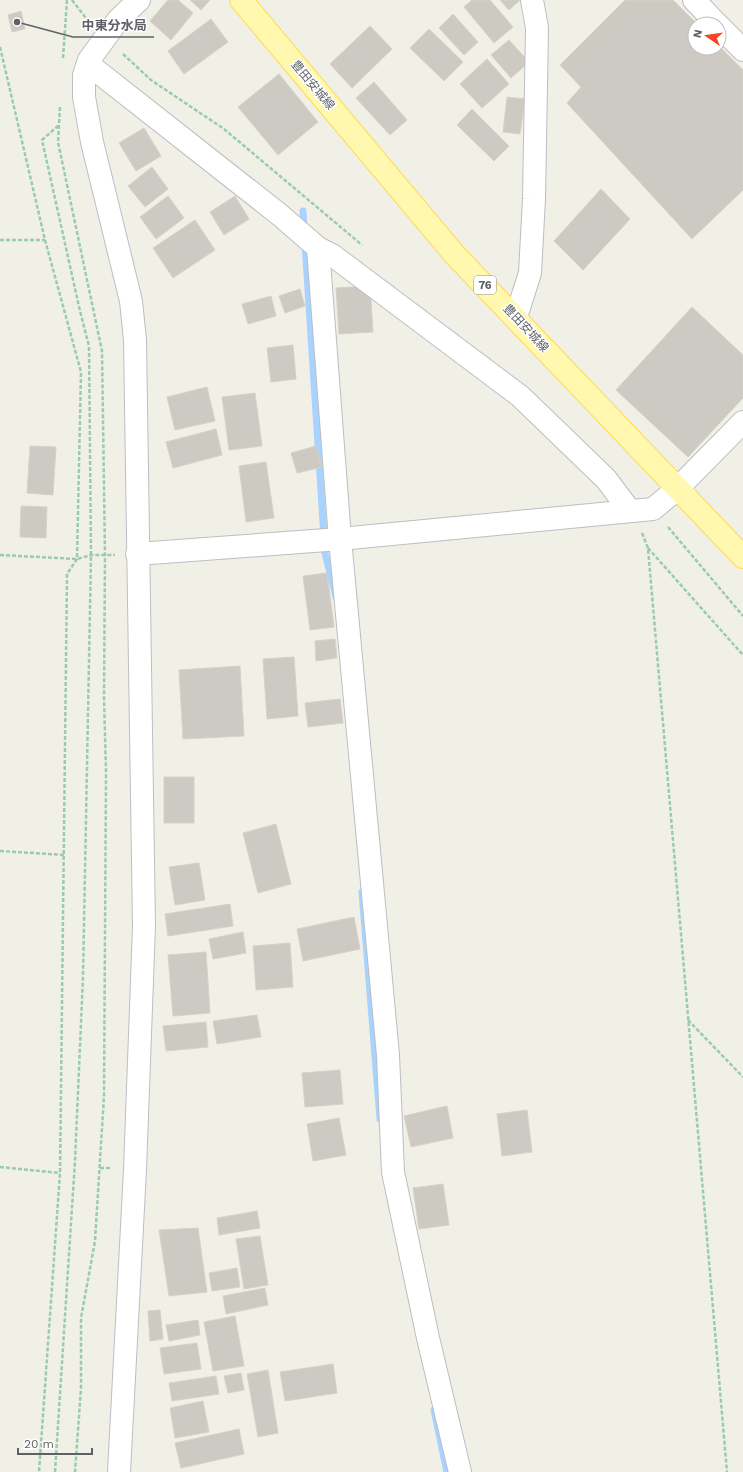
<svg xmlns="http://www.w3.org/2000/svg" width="743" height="1472" viewBox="0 0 743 1472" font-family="'Work Sans','Noto Sans JP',sans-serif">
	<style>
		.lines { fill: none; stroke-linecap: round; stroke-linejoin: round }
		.stream { stroke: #a9d3ff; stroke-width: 7 }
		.building { fill: #cccac3; stroke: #d7d2c4 }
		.street-casing { stroke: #bbbec3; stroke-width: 24 }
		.secondary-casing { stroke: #bcbec5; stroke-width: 24 }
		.primary-casing { stroke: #fedb53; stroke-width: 24 }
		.path { stroke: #99ccac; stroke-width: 2.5; stroke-dasharray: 4 2; stroke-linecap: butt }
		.street { stroke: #fff; stroke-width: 22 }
		.secondary { stroke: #fff; stroke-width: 22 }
		.primary { stroke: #fff8ae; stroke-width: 22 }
		.labels { text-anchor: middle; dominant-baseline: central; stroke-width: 3; stroke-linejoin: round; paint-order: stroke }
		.shield { fill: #fff; stroke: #8e9095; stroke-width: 1 }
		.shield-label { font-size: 11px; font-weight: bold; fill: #5e6168 }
		.street-label { font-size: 12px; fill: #5e6168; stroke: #fff }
		.leader { fill: none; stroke: #5e6168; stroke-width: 1.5 }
		.callout-dot { fill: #5e6168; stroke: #fff; stroke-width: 1.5 }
		.callout-label { font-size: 13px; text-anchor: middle; font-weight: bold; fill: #5e6168; stroke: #fff; stroke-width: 3; stroke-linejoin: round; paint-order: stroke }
	</style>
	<rect width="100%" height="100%" fill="#f1f0e6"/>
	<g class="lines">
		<g class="stream">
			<path d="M303,211l1,18"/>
			<path d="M305,243l20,310 11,44"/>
			<path d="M362,892l18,227"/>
			<path d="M434,1410l13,62"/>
		</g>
	</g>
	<g class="building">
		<path d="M168,0h10l15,13 -22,27 -21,-19z"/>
		<path d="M190,0h20l-9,10z"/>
		<path d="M472,0h18l23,27 -19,16 -30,-36z"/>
		<path d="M500,0h20l-11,10z"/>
		<path d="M625,0h48l24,24h-2v24h24v-2l24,24v120l-51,49 -125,-136 14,-16 -21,-22z"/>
		<path d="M21,11l4,18 -13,3 -4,-17z"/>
		<path d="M453,14l25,28 -14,13 -25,-27z"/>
		<path d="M211,19l17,23 -44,32 -16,-23z"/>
		<path d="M370,26l22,23 -40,39 -22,-24z"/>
		<path d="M429,29l34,33 -19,19 -34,-33z"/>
		<path d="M509,40l20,22 -18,16 -20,-23z"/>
		<path d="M487,59l22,25 -27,24 -22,-24z"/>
		<path d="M279,74l39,48 -40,33 -40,-48z"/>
		<path d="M374,82l33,38 -17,15 -34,-37z"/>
		<path d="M507,97l18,2 -5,35 -17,-2z"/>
		<path d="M472,109l37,37 -15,15 -37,-36z"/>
		<path d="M144,128l17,28 -25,15 -17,-28z"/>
		<path d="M152,167l16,22 -23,18 -17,-21z"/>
		<path d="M601,189l29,30 -47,51 -29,-29z"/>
		<path d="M168,196l16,22 -28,21 -16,-22z"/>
		<path d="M235,196l14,23 -25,16 -14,-23z"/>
		<path d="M195,220l20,30 -42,28 -20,-30z"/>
		<path d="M370,286l3,46 -34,2 -3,-46z"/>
		<path d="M300,289l5,17 -20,7 -6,-17z"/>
		<path d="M271,296l5,20 -28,8 -6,-20z"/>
		<path d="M692,307l51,48v43l-55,59 -72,-67z"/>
		<path d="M293,345l3,34 -25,3 -4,-34z"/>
		<path d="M207,387l8,34 -40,9 -8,-33z"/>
		<path d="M255,393l7,53 -33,4 -7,-53z"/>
		<path d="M216,429l6,26 -49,13 -7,-26z"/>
		<path d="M30,446l26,1 -3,48 -26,-2z"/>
		<path d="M316,446l6,21 -25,6 -6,-20z"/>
		<path d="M266,462l8,56 -28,4 -7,-56z"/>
		<path d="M21,506l26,1 -1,31 -26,-1z"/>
		<path d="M327,573l7,54 -24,3 -7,-54z"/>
		<path d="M335,639l2,19 -21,3 -1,-20z"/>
		<path d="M294,657l4,59 -31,3 -4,-60z"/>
		<path d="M240,666l4,70 -61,3 -4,-69z"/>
		<path d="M340,699l3,24 -35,4 -3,-24z"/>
		<rect x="164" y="777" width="30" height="46"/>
		<path d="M276,824l15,60 -33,9 -15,-60z"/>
		<path d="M199,863l6,37 -30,5 -6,-38z"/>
		<path d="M230,904l3,22 -65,10 -3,-22z"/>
		<path d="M354,917l6,32 -57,12 -6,-32z"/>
		<path d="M243,932l3,21 -33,6 -4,-20z"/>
		<path d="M290,943l3,44 -37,3 -3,-44z"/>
		<path d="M206,952l4,61 -37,3 -5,-61z"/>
		<path d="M257,1015l4,22 -44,7 -4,-23z"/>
		<path d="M206,1022l2,25 -42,4 -3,-25z"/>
		<path d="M340,1070l3,34 -38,3 -3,-34z"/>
		<path d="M447,1106l6,32 -42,9 -7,-31z"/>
		<path d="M527,1110l5,42 -30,4 -5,-42z"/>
		<path d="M339,1118l7,37 -33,6 -6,-37z"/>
		<path d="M443,1184l6,41 -30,4 -6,-41z"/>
		<path d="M257,1211l3,17 -41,7 -2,-17z"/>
		<path d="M198,1228l9,64 -38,4 -10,-66z"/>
		<path d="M260,1236l8,49 -24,4 -8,-50z"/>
		<path d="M237,1268l3,19 -28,4 -3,-18z"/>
		<path d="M265,1288l3,17 -42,9 -3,-18z"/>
		<path d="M160,1310l3,29 -13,2 -2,-30z"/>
		<path d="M235,1316l9,50 -31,5 -9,-49z"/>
		<path d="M198,1320l2,15 -31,6 -3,-16z"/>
		<path d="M197,1343l4,26 -37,5 -4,-26z"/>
		<path d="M333,1364l4,29 -52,8 -5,-29z"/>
		<path d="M268,1370l10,63 -20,4 -11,-63z"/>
		<path d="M241,1373l3,17 -16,3 -4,-17z"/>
		<path d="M216,1376l3,18 -47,7 -3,-18z"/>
		<path d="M203,1401l6,31 -34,6 -5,-30z"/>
		<path d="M239,1429l5,25 -63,14 -6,-25z"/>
	</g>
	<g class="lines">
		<g class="street-casing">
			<g id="street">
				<path d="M694,0l23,24"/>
				<path d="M719,26l24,24"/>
				<path d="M88,64l192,151 38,33 14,7 188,141 86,83 24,32"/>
				<path d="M318,248l22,291 48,516 5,117 35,166 32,134"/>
				<path d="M516,317l14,-44 4,-74 3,-171 -5,-28"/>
				<path d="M137,554l203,-15 313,-30 24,-20 66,-67"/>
			</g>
		</g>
		<g class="secondary-casing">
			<path id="secondary" d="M119,1472l16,-302 9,-244 -9,-586 -4,-39 -39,-159 -8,-45v-22l5,-15 29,-40 21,-20"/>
		</g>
		<g class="primary-casing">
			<path id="primary" d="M241,0l214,255 288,302"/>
		</g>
		<g class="path">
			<path d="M72,0l17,22"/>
			<path d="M0,47l45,193 36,132 -4,187 -10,15 -7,599 -21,299"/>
			<path d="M123,54l28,26 73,49 138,116"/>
			<path d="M63,58l4,-58"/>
			<path d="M60,107l-2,35 44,209 3,204 -1,142 2,75 -2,324 -9,145 -14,77v70l-6,84"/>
			<path d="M0,240h45"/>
			<path d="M668,527l75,89"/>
			<path d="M642,533l6,15 79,924"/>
			<path d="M648,548l95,107"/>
			<path d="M0,555l77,4 14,-4h24"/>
			<path d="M0,851l64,4"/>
			<path d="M688,1020l55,57"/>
			<path d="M0,1167l60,6"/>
			<path d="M100,1168h11"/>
			<path d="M55,1472l20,-311 8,-184 8,-422 -2,-209 -9,-35 -38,-171 17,-15"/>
		</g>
		<use href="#street" class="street"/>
		<use href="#secondary" class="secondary"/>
		<use href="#primary" class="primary"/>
	</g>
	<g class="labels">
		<rect class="shield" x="474" y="276" width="22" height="18" rx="3"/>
		<g class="shield-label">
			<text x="485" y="285">76</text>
		</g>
		<g class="street-label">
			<text transform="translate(313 85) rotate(50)">豊田安城線</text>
			<text transform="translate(526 328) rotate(47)">豊田安城線</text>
		</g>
	</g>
	<path class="leader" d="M17 22L73 37H154"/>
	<circle class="callout-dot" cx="17" cy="22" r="4"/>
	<g class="callout-label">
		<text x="114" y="30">中東分水局</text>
	</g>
	<g transform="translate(707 36) rotate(283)"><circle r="19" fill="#ffffff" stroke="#bfc0c3"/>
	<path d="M0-3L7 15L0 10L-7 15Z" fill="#f84625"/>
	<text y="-6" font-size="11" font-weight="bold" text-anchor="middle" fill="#5e6168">N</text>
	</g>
	<path d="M18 1448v6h74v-6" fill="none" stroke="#5e6168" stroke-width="2"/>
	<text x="24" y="1448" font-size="12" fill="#5e6168" stroke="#ffffff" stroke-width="3" paint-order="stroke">20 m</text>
</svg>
